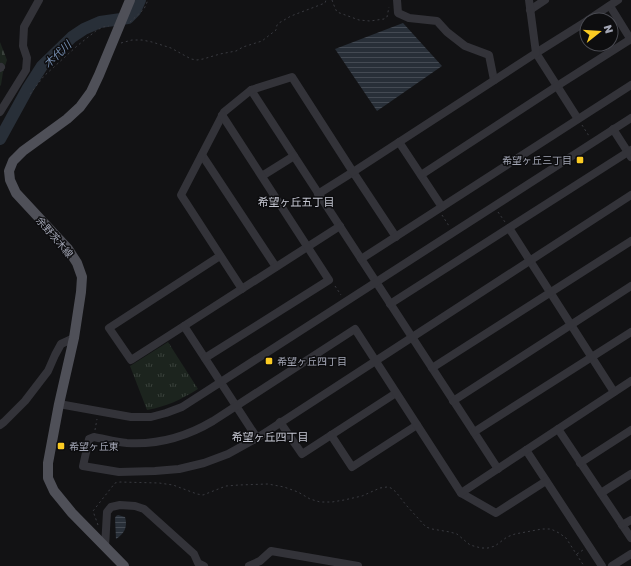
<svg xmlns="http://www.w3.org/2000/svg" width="631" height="566" viewBox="0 0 631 566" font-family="'Golos Text','Noto Sans JP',sans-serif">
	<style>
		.cemetery { fill: url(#cemetery-stones) }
		.park { fill: url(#park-tufts) }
		.water { fill: url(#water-rules) }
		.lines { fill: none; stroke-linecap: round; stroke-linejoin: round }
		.river { stroke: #282f38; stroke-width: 12 }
		.path { stroke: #393a40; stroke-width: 1; stroke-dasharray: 2 3; stroke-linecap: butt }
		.minor { stroke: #333339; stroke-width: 8 }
		.major { stroke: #4f5058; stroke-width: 10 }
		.poi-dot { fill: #fbcb23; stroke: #0d0d0f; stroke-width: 1.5 }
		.labels { text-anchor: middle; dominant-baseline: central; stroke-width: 3; stroke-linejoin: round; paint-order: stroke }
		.poi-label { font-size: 10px; fill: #a3a6b5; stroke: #0d0d0f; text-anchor: start }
		.street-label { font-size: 10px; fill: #a3a6b5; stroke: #0d0d0f }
		.water-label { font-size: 11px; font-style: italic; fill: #7790b3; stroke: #0d0d0f }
		.neighbourhood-label { font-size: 11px; fill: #c4c6d1; stroke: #0d0d0f }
	</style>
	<defs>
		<pattern id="cemetery-stones" width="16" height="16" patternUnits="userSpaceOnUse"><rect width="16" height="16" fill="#1c241e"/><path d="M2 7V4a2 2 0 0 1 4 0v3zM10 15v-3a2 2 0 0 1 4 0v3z" fill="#3a413c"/></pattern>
		<pattern id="park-tufts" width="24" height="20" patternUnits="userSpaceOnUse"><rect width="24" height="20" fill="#1c241e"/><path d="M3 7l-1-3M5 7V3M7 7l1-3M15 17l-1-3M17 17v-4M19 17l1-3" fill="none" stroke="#3a413c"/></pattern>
		<pattern id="water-rules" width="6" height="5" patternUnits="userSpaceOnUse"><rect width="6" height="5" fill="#282f38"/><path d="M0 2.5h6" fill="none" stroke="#444a53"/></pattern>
	</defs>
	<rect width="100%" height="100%" fill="#121214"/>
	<path class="cemetery" d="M0,42l7,18 -4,12 -2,13 -1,1z"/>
	<path class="park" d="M168,342l30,47c-18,11 -30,17 -51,21l-17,-44z"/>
	<g class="water">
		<path d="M403,23l39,43 -65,45 -42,-62z"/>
		<path d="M118,515l7,2c3,10 -1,17 -9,22l-1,-21 1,-2z"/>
	</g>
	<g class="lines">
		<path class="river" d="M0,139l28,-51 14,-22 30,-29 12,-8 16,-7 28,-4 7,-7 5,-11"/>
		<g class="path">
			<path d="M332,0l3,8 2,4 22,8 11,1 14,-2 3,-2 2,-10"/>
			<path d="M130,22l14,-13 4,-9"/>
			<path d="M121,43l11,-3h10l10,2 19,6 20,11 6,1 6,-1 17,-5 16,-3 7,-4 19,-6 14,-11 1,-5 2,-2 12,-7 34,-13 1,-3"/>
			<path d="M30,94l14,-18 33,-30 20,-16 6,-3 6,-1"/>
			<path d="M582,125l7,11"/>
			<path d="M498,212l7,10"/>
			<path d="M442,215l7,11"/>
			<path d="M335,286l6,9"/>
			<path d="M95,430l2,-11"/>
			<path d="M98,525l-5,-14 22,-28 5,-1 39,1 14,2 24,9 6,1 23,-9 13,-1 29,-1 16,3 14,5 12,7 10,3h12l12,-2 18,-4 18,-8 7,-1 4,1 5,4 10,13 20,22 6,2 18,3 7,2 13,11 11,3h7l7,-2 12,-9 8,-3 27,-5h9l8,4 7,5 18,28"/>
			<path d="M577,554l6,-4"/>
		</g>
		<g class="minor">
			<path d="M397,0l1,13 11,5 28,3 10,11 18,14 24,9 5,25"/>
			<path d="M610,6l21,34"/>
			<path d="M530,10l15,-10"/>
			<path d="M588,20l30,-20"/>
			<path d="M0,68l1,-1"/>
			<path d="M251,90l247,379"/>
			<path d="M0,112l26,-42 1,-12 -4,-12 1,-19 15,-27"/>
			<path d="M578,119l-42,-66 51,-32"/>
			<path d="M613,129l18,28"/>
			<path d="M399,142l43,65"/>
			<path d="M202,155l74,112"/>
			<path d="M421,175l136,-89 74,-47"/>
			<path d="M262,176l32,-20"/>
			<path d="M318,194l35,-22 43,65"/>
			<path d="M509,228l105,164"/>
			<path d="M220,256l-111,72 22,32 209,-134"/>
			<path d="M361,259l270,-174"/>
			<path d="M242,289l-61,-94 43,-83 27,-22 41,-13 61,95 183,-119 -7,-53"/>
			<path d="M390,304l241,-154"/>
			<path d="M184,326l73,112"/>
			<path d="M205,358l124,-78 -107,-165"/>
			<path d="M432,368l199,-127"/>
			<path d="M453,401l178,-115"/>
			<path d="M59,404l72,13h20l15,-4 16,-6 449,-289"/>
			<path d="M280,422l22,32 94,-61"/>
			<path d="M0,425l4,-3 21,-21 23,-30 7,-16 6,-11 13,-6"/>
			<path d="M558,429l73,109"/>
			<path d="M474,432l157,-100"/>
			<path d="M331,435l21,32 65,-42"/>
			<path d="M526,450l76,116"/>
			<path d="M580,463l51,-33"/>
			<path d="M546,481l-50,32 -35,-20 -106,-164 -142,92c-27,16 -54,24 -86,22 -11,-1 -22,-4 -33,-6l-5,2 -6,27 36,6 36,-1 24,-2 25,-6 24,-9 29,-16 374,-243"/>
			<path d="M461,493l170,-112"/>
			<path d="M601,493l30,-19"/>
			<path d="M622,525l9,-5"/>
			<path d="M105,547l2,-35 4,-5 9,-2 15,1 9,3 50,45 4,9 6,3"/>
			<path d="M249,566l11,-5 11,-10 87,15"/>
			<path d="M612,566l19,-12"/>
		</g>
		<path class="major" d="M124,566l-52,-53 -18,-22 -6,-13v-15l11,-59 15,-66 7,-46 1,-15 -5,-14 -9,-14 -52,-56 -6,-13 -1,-9 4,-10 10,-10 44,-32 13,-12 11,-15 8,-17 31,-75"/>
	</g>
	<g class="poi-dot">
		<rect x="576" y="156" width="8" height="8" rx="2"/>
		<rect x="265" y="357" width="8" height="8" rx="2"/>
		<rect x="57" y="442" width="8" height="8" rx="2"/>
	</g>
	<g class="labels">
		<g class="poi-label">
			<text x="572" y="160" text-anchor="end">希望ヶ丘三丁目</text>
			<text x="277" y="361">希望ヶ丘四丁目</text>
			<text x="69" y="446">希望ヶ丘東</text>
		</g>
		<g class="street-label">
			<text transform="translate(55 237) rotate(49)">余野茨木線</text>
		</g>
		<g class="water-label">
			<text transform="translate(57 54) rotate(-43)">木代川</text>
		</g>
		<g class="neighbourhood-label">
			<text x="296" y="201">希望ヶ丘五丁目</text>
			<text x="270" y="436">希望ヶ丘四丁目</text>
		</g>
	</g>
	<g transform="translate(599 32) rotate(73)"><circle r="19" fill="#0d0d0f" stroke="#494a51"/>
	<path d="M0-3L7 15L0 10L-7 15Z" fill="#fbcb23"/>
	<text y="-6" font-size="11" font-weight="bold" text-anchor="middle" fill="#a3a6b5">N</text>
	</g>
</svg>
